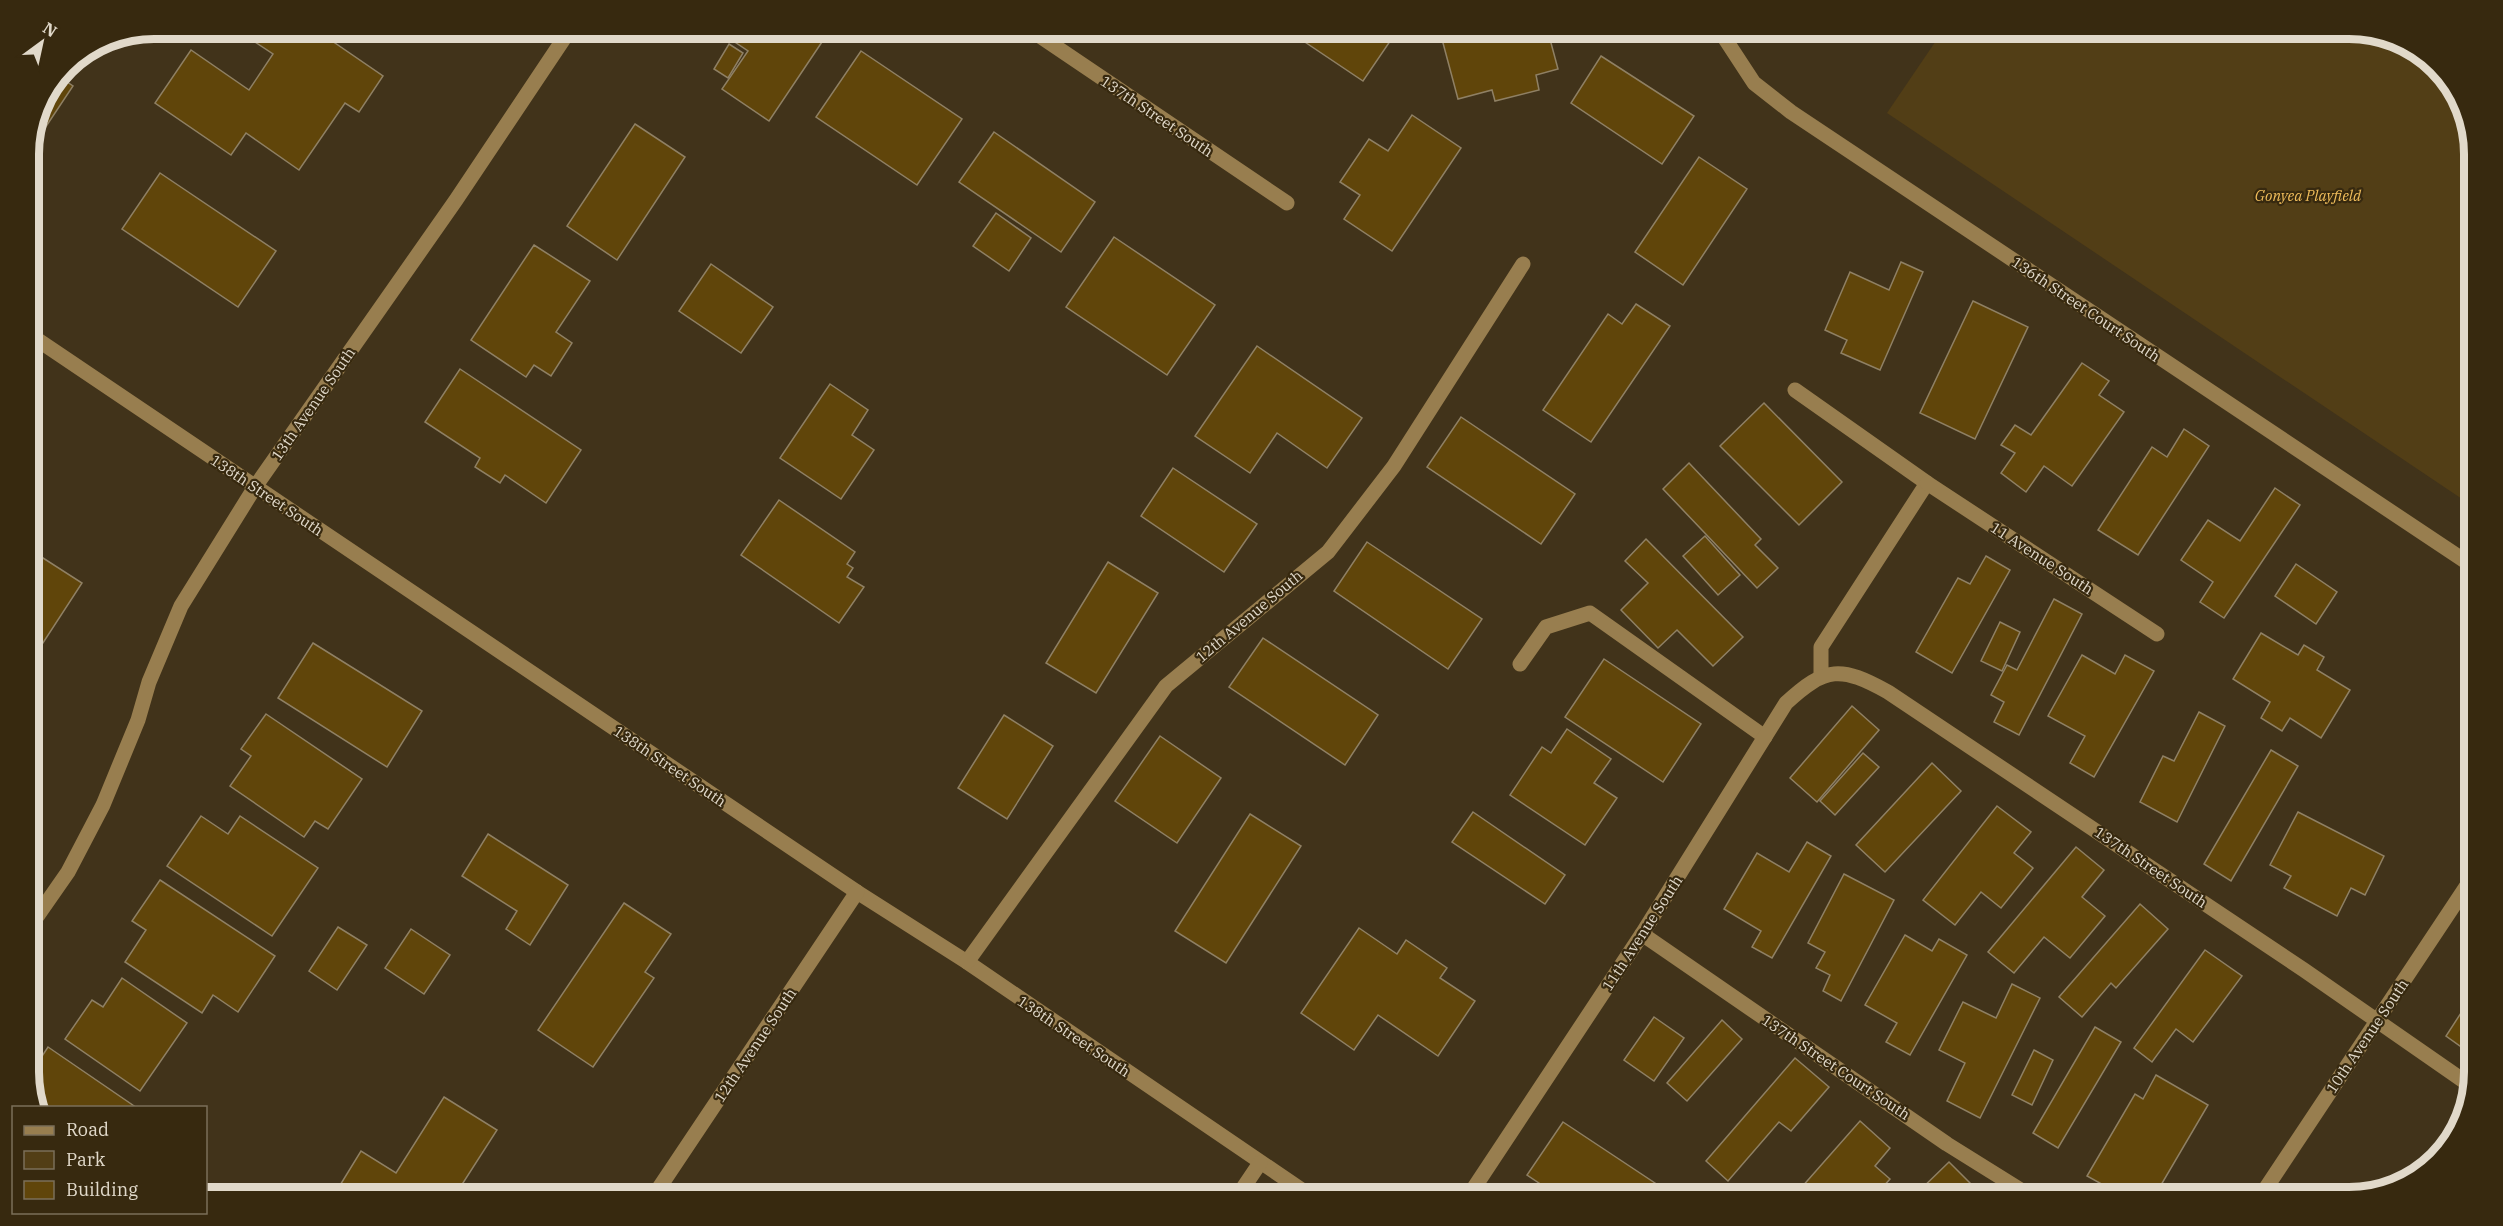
<svg xmlns="http://www.w3.org/2000/svg" width="2503" height="1226" viewBox="0 0 2503 1226" font-family="'IBM Plex Serif',serif">
	<style>
		.green { fill: #523e16 }
		.building { fill: #60450a; stroke: #8f8064; stroke-width: 1.5 }
		.lines { fill: none; stroke-linecap: round; stroke-linejoin: round }
		.minor { stroke: #987e4f; stroke-width: 15 }
		.labels { text-anchor: middle; dominant-baseline: central; stroke-width: 4.5; stroke-linejoin: round; paint-order: stroke }
		.street-label { font-size: 15px; fill: #e1d9ca; stroke: #37290f }
		.park-label { font-size: 15px; font-style: italic; fill: #f0bd5b; stroke: #37290f }
		.rim { fill: none; stroke: #e1d9ca; stroke-width: 8 }
	</style>
	<rect width="100%" height="100%" fill="#41331a"/>
	<path class="green" d="M2349,28l55,13 50,43 20,62v361l-587,-394 57,-84z"/>
	<g class="building">
		<path d="M264,28h49l70,48 -24,36 -14,-9 -46,67 -53,-37 -15,22 -76,-52 36,-53 58,40 24,-36 -18,-12z"/>
		<path d="M387,28h23l-8,11z"/>
		<path d="M714,28h114l2,2 -61,91 -47,-32 26,-38z"/>
		<path d="M1284,28h103l8,6 -32,47z"/>
		<path d="M1439,28h108l11,41 -22,6 3,15 -44,11 -3,-11 -34,9z"/>
		<path d="M729,44l14,9 -15,25 -14,-9z"/>
		<path d="M861,51l101,68 -45,66 -101,-68z"/>
		<path d="M1601,56l93,60 -32,48 -91,-61z"/>
		<path d="M58,76l15,10 -44,66 12,-53z"/>
		<path d="M1412,115l49,33 -69,103 -48,-32 16,-24 -20,-13 29,-43 19,12z"/>
		<path d="M635,124l50,33 -68,103 -50,-34z"/>
		<path d="M994,132l101,70 -34,50 -102,-70z"/>
		<path d="M1699,157l48,32 -64,96 -48,-33z"/>
		<path d="M160,173l116,78 -38,56 -116,-78z"/>
		<path d="M996,213l35,25 -22,33 -36,-25z"/>
		<path d="M1114,237l101,68 -48,70 -101,-68z"/>
		<path d="M534,245l56,36 -34,51 16,11 -21,33 -17,-11 -8,12 -55,-37z"/>
		<path d="M1901,262l22,10 -43,98 -39,-17 6,-13 -22,-10 25,-58 39,18z"/>
		<path d="M711,264l62,43 -32,46 -62,-42z"/>
		<path d="M1973,301l55,26 -53,112 -55,-26z"/>
		<path d="M1636,304l34,22 -79,116 -48,-32 65,-96 14,10z"/>
		<path d="M1257,346l105,72 -35,50 -50,-35 -27,40 -55,-37z"/>
		<path d="M2082,363l27,18 -10,14 25,17 -52,74 -28,-20 -18,26 -25,-19 14,-20 -14,-8 14,-20 16,10z"/>
		<path d="M460,369l121,81 -35,53 -41,-28 -5,8 -25,-16 5,-9 -55,-36z"/>
		<path d="M830,384l38,26 -16,25 22,15 -33,49 -61,-41z"/>
		<path d="M1764,403l78,79 -43,43 -79,-79z"/>
		<path d="M1461,417l114,77 -34,50 -114,-77z"/>
		<path d="M2184,429l25,17 -71,109 -40,-25 54,-83 15,10z"/>
		<path d="M1689,463l72,76 -6,6 23,23 -21,20 -94,-99z"/>
		<path d="M1173,468l84,56 -33,48 -83,-56z"/>
		<path d="M2275,488l25,17 -76,113 -24,-16 13,-20 -32,-22 27,-40 32,21z"/>
		<path d="M779,500l76,52 -8,12 6,4 -6,9 17,10 -25,36 -98,-68z"/>
		<path d="M1705,536l35,39 -22,20 -35,-39z"/>
		<path d="M1646,539l97,98 -30,29 -36,-36 -19,18 -37,-38 27,-27 -23,-22z"/>
		<path d="M1367,542l115,77 -34,50 -114,-78z"/>
		<path d="M29,549l53,34 -43,66 -10,-6z"/>
		<path d="M1986,556l24,14 -58,103 -36,-21 42,-74 12,6z"/>
		<path d="M1108,562l50,31 -62,100 -50,-30z"/>
		<path d="M2296,564l41,28 -21,32 -41,-28z"/>
		<path d="M2054,599l28,15 -63,121 -25,-13 10,-20 -13,-7 16,-30 10,5z"/>
		<path d="M2000,622l20,10 -18,39 -21,-10z"/>
		<path d="M2261,633l37,22 6,-10 20,12 -7,13 33,20 -29,48 -31,-20 -8,13 -21,-13 9,-16 -37,-23z"/>
		<path d="M1263,638l115,77 -33,50 -116,-78z"/>
		<path d="M313,643l109,68 -35,56 -109,-69z"/>
		<path d="M2082,655l33,19 10,-19 29,16 -60,106 -24,-14 15,-27 -37,-20z"/>
		<path d="M1604,659l97,65 -38,58 -98,-65z"/>
		<path d="M1852,706l27,24 -62,72 -27,-24z"/>
		<path d="M2199,712l26,14 -48,96 -37,-20 23,-46 11,5z"/>
		<path d="M266,714l96,65 -34,50 -13,-8 -11,16 -74,-51 21,-30 -10,-7z"/>
		<path d="M1004,715l49,31 -46,73 -49,-31z"/>
		<path d="M1567,729l44,30 -17,24 23,15 -32,47 -75,-50 32,-48 9,6z"/>
		<path d="M1160,736l61,42 -44,65 -62,-42z"/>
		<path d="M2271,750l27,16 -67,115 -27,-17z"/>
		<path d="M1863,753l16,14 -44,48 -15,-14z"/>
		<path d="M1932,763l29,28 -76,81 -29,-27z"/>
		<path d="M1997,806l34,26 -17,21 19,15 -32,40 -20,-16 -26,33 -32,-25z"/>
		<path d="M1473,812l92,63 -20,29 -93,-62z"/>
		<path d="M2298,812l86,44 -19,39 -14,-7 -14,28 -53,-28 7,-12 -21,-11z"/>
		<path d="M1250,814l51,32 -75,117 -51,-32z"/>
		<path d="M201,816l27,18 12,-18 78,52 -46,68 -105,-70z"/>
		<path d="M488,834l80,51 -38,60 -24,-16 11,-18 -55,-35z"/>
		<path d="M1807,842l24,14 -59,102 -20,-11 9,-16 -37,-22 33,-56 32,19z"/>
		<path d="M2076,847l28,23 -22,27 23,19 -35,42 -26,-21 -30,36 -26,-21z"/>
		<path d="M1844,874l50,26 -53,101 -18,-10 7,-16 -14,-7 9,-16 -17,-9z"/>
		<path d="M160,880l115,76 -37,56 -25,-17 -11,18 -77,-51 21,-32 -14,-9z"/>
		<path d="M624,903l47,31 -26,38 9,6 -61,89 -55,-37z"/>
		<path d="M2140,904l28,25 -52,59 -5,-5 -29,34 -23,-20z"/>
		<path d="M338,927l29,18 -30,45 -28,-19z"/>
		<path d="M1359,928l38,26 9,-14 41,28 -7,10 35,23 -37,55 -60,-41 -24,35 -53,-37z"/>
		<path d="M411,929l39,26 -26,39 -39,-26z"/>
		<path d="M1905,935l27,16 7,-12 28,16 -57,100 -24,-13 11,-19 -32,-18z"/>
		<path d="M2205,950l37,26 -49,66 -17,-13 -24,33 -18,-14z"/>
		<path d="M122,978l65,45 -47,68 -75,-52 27,-39 11,7z"/>
		<path d="M2012,984l28,14 -60,120 -33,-17 18,-38 -26,-13 24,-48 33,16z"/>
		<path d="M2474,993v63l-28,-20z"/>
		<path d="M1654,1017l30,21 -30,43 -30,-21z"/>
		<path d="M1722,1020l20,19 -55,62 -20,-18z"/>
		<path d="M2095,1027l26,15 -63,106 -25,-15z"/>
		<path d="M48,1047l89,61h-99l-9,-32z"/>
		<path d="M2034,1050l19,10 -21,45 -20,-10z"/>
		<path d="M1795,1058l34,29 -38,44 -12,-9 -51,59 -22,-20z"/>
		<path d="M2156,1075l52,30 -54,92h-29l-38,-21 48,-82 8,5z"/>
		<path d="M444,1097l53,33 -43,67h-116l-4,-2 27,-44 35,22z"/>
		<path d="M1860,1121l30,27 -15,18 15,13 -16,18h-81z"/>
		<path d="M1563,1122l113,75h-116l-33,-22z"/>
		<path d="M1949,1162l21,21 -14,14h-43z"/>
		<path d="M839,1192l10,5h-13z"/>
	</g>
	<g class="lines">
		<g class="minor">
			<path d="M1028,28l259,175"/>
			<path d="M1718,28l36,55 37,29 683,455"/>
			<path d="M29,334l828,558 110,70 345,235"/>
			<path d="M1795,390l132,93 -106,164v28"/>
			<path d="M1927,483l230,151"/>
			<path d="M1520,664l26,-37 44,-14 175,124"/>
			<path d="M29,928l39,-56 35,-67 35,-85 11,-38 32,-76 74,-119 201,-287 115,-172"/>
			<path d="M1642,934l305,210 85,53"/>
			<path d="M967,962l199,-276 162,-134 66,-86 129,-202"/>
			<path d="M653,1197l204,-305"/>
			<path d="M1237,1197l23,-34"/>
			<path d="M1468,1197l174,-263 144,-231c40,-37 55,-37 102,-11l416,278 167,116"/>
			<path d="M2260,1197l214,-322"/>
		</g>
	</g>
	<g class="labels">
		<g class="street-label">
			<text transform="translate(1157 116) rotate(34)">137th Street South</text>
			<text transform="translate(2086 309) rotate(34)">136th Street Court South</text>
			<text transform="translate(313 404) rotate(-55)">13th Avenue South</text>
			<text transform="translate(267 495) rotate(34)">138th Street South</text>
			<text transform="translate(2042 558) rotate(33)">11 Avenue South</text>
			<text transform="translate(1249 616) rotate(-40)">12th Avenue South</text>
			<text transform="translate(670 766) rotate(34)">138th Street South</text>
			<text transform="translate(2151 867) rotate(34)">137th Street South</text>
			<text transform="translate(1642 933) rotate(-57)">11th Avenue South</text>
			<text transform="translate(1074 1036) rotate(34)">138th Street South</text>
			<text transform="translate(2367 1036) rotate(-56)">10th Avenue South</text>
			<text transform="translate(755 1045) rotate(-56)">12th Avenue South</text>
			<text transform="translate(1836 1067) rotate(34)">137th Street Court South</text>
		</g>
		<g class="park-label">
			<text x="2308" y="195">Gonyea Playfield</text>
		</g>
	</g>
	<path d="M0 0H2503V1226H0ZM154 39H2349A115 115 0 0 1 2464 154V1072A115 115 0 0 1 2349 1187H154A115 115 0 0 1 39 1072V154A115 115 0 0 1 154 39Z" fill="#37290f" fill-rule="evenodd"/>
	<path class="rim" d="M154 39H2349A115 115 0 0 1 2464 154V1072A115 115 0 0 1 2349 1187H154A115 115 0 0 1 39 1072V154A115 115 0 0 1 154 39Z"/>
	<rect x="12" y="1106" width="195" height="108" fill="#37290f" stroke="#7b6f5a" stroke-width="1.5"/>
	<rect x="24" y="1126" width="30" height="9" fill="#987e4f" stroke="#7b6f5a" stroke-width="1.5"/>
	<text x="66" y="1136" font-size="18" fill="#e1d9ca">Road</text>
	<rect x="24" y="1151" width="30" height="18" fill="#523e16" stroke="#7b6f5a" stroke-width="1.5"/>
	<text x="66" y="1166" font-size="18" fill="#e1d9ca">Park</text>
	<rect x="24" y="1181" width="30" height="18" fill="#60450a" stroke="#7b6f5a" stroke-width="1.5"/>
	<text x="66" y="1196" font-size="18" fill="#e1d9ca">Building</text>
	<g transform="translate(42 42) rotate(33)" stroke="#37290f" stroke-width="4.5" paint-order="stroke">
	<path d="M0-4.5L10 22L0 15L-10 22Z" fill="#e1d9ca"/>
	<text y="-9" font-size="16" font-weight="bold" text-anchor="middle" fill="#e1d9ca">N</text>
	</g>
</svg>
